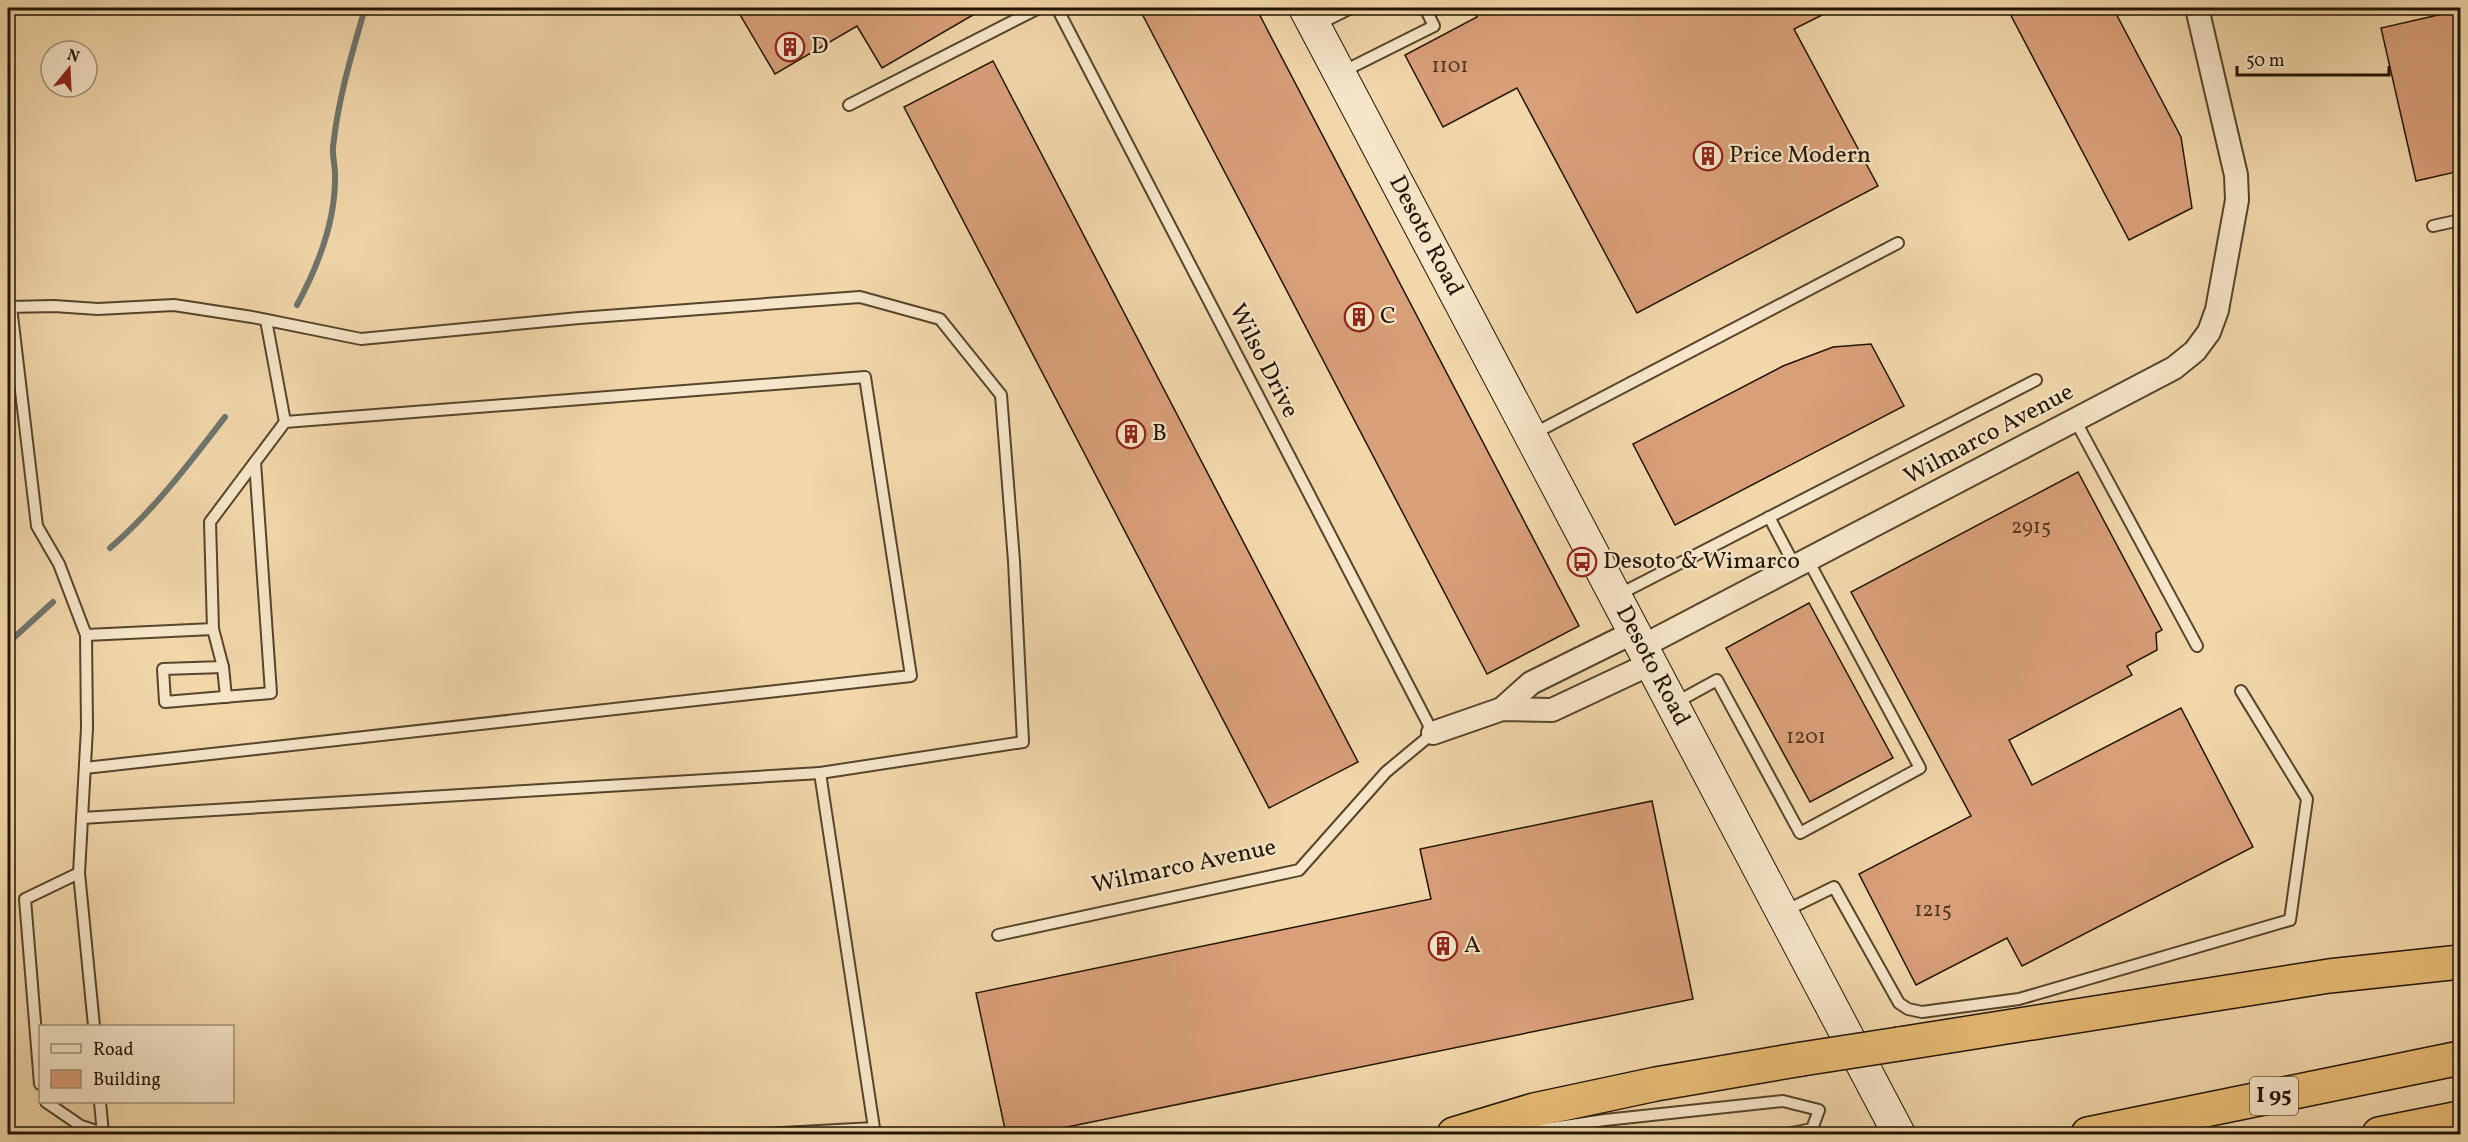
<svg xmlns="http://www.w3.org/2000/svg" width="2468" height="1142" viewBox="0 0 2468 1142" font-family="Vollkorn,serif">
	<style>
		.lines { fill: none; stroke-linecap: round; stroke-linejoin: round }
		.stream { stroke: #6f756d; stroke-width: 6 }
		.building { fill: #d89f79; stroke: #231400; stroke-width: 1.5 }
		.lane-casing { stroke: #56452a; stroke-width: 14 }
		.street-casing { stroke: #56452a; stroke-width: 26 }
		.secondary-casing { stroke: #231400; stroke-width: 34 }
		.highway-casing { stroke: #231400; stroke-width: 36 }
		.lane { stroke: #f6e5c8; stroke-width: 10 }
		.street { stroke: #f6e5c8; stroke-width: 22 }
		.secondary { stroke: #f6e5c8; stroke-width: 32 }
		.highway { stroke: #e8bc75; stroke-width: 33 }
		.highway-bridge-casing { stroke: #231400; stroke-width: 36; stroke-linecap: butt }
		.highway-bridge { stroke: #e8bc75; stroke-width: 33 }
		.labels { text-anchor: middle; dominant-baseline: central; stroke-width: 4.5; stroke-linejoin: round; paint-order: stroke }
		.number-label { font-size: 21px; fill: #50371e }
		.shield { fill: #f6e5c8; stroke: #62533c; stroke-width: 1.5 }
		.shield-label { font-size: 22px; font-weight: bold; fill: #231400 }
		.poi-label { font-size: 24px; fill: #231400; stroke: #f6e5c8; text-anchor: start }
		.street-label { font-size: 24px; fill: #231400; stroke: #f6e5c8 }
	</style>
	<rect width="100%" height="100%" fill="#f1d7aa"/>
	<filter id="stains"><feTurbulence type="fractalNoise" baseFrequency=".00333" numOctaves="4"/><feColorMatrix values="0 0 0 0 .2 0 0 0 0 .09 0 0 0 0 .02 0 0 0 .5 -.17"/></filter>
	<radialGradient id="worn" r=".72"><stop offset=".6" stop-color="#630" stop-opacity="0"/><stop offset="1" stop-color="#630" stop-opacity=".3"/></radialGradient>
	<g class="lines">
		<g class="stream">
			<path d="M297,305c20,-37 38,-83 38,-126 1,-11 -3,-22 -2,-32 5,-48 19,-94 32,-139"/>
			<path d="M110,548c44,-38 79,-84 115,-131"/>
			<path d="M8,643l45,-41"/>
		</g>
	</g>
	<g class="building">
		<path d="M736,8h249l-103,60 -25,-42 -82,48z"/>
		<path d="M1139,8h117l323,618 -92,48z"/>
		<path d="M1472,8h364l-42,21 84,157 -241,127 -120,-225 -74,39 -38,-72 72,-38z"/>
		<path d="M2007,8h106l68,129 11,71 -63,32z"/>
		<path d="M2460,10v161l-44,10 -35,-153z"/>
		<path d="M993,61l365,701 -89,46 -365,-701z"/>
		<path d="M1871,344l33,62 -229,119 -42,-81 150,-78 50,-19z"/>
		<path d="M2078,472l84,158 -6,3 1,17 -30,16 5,9 -123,65 23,45 149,-77 72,139 -231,119 -15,-28 -91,47 -57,-111 112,-58 -120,-224z"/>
		<path d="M1809,603l84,155 -83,44 -84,-154z"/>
		<path d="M1652,801l41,198 -660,135h-27l-30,-141 455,-94 -11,-50z"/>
	</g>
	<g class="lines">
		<g class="lane-casing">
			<g id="lane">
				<path d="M1317,25l34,-17"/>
				<path d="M1342,72l92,-46 -9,-18"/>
				<path d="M849,105l190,-97"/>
				<path d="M2433,226l27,-6"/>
				<path d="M8,307l46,-1 44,3 76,-4 78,12 109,22 218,-21 281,-21 80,22 61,76 13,166 9,181 -203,31 54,355 -110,6"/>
				<path d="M11,307l26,219 22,38 27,71 1,93 -8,145 -54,26 15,185"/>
				<path d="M266,320l19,102"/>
				<path d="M2075,420l122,226"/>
				<path d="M1533,434l365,-191"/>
				<path d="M1769,517l26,49"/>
				<path d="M1618,595l418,-215"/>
				<path d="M213,629l10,38 -60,2 2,33 106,-9 -16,-231"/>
				<path d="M223,667l3,30"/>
				<path d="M1675,703l42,-23 83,153 120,-65 -112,-208"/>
				<path d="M85,768l826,-92 -46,-299 -580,45 -75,100 3,107 -127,6"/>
				<path d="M82,818l738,-45"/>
				<path d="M79,873l15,153"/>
				<path d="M1785,911l49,-24 65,116 9,6 14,3 97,-13 271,-79 17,-121 -66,-108"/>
				<path d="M998,935l301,-65 87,-98 47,-39 -376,-725"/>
				<path d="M46,1102l35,24 25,8"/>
				<path d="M100,1102l3,32"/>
				<path d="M1510,1134l95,-14 178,-19 36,9 -7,19 -26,5"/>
			</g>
		</g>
		<g class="street-casing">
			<g id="street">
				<path d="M1641,647l533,-279 21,-17 14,-19 8,-22 20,-110 -1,-25 -39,-167"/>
				<path d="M1502,709l29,-26 103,-51"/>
				<path d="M1433,733l69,-24 50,1 98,-46"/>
			</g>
		</g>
		<g class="secondary-casing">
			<g id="secondary">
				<path id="s1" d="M1305,8l594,1126"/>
			</g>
		</g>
		<g class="highway-casing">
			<g id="highway">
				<path d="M1899,1044l430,-68 131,-14"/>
				<path d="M1454,1134l80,-24 122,-26 146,-25"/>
				<path d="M2088,1134l372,-76"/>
				<path d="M2379,1134l81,-16"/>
			</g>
		</g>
		<use href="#lane" class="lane"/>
		<use href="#street" class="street"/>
		<use href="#secondary" class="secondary"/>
		<use href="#highway" class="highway"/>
		<g class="highway-bridge-casing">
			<path id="highway-bridge" d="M1802,1059l97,-15"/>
		</g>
		<use href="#highway-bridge" class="highway-bridge"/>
	</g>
	<defs>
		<g id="building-ring" transform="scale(1.5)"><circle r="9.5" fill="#f6e5c8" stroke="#8f2418" stroke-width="1.5"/><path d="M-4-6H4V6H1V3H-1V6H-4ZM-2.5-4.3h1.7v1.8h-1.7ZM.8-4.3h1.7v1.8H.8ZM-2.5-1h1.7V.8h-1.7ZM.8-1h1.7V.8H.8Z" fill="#8f2418"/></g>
		<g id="bus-ring" transform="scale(1.5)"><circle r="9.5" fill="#f6e5c8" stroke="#8f2418" stroke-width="1.5"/><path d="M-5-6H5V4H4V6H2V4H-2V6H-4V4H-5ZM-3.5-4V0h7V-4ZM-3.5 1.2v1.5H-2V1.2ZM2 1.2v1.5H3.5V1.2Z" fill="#8f2418"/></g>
	</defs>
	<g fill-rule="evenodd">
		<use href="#building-ring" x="790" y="47"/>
		<use href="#building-ring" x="1708" y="156"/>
		<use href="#building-ring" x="1359" y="317"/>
		<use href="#building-ring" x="1131" y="434"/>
		<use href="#bus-ring" x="1582" y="562"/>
		<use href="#building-ring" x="1443" y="946"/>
	</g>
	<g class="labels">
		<g class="number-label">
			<text x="1450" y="66">1101</text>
			<text x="2031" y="527">2915</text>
			<text x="1806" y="737">1201</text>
			<text x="1933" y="910">1215</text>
		</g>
		<rect class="shield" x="2250" y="1077" width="48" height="38" rx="4.5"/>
		<g class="shield-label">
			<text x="2274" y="1096">I 95</text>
		</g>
		<g class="poi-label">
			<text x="811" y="47">D</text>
			<text x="1729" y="156">Price Modern</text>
			<text x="1380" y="317">C</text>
			<text x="1152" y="434">B</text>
			<text x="1603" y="562">Desoto &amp; Wimarco</text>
			<text x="1464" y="946">A</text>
		</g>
		<g class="street-label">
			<text stroke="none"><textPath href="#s1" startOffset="258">Desoto Road</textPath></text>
			<text transform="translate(1263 361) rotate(63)">Wilso Drive</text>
			<text transform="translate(1989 435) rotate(-28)">Wilmarco Avenue</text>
			<text stroke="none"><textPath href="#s1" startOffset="744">Desoto Road</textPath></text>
			<text transform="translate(1184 867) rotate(-12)">Wilmarco Avenue</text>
		</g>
	</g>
	<rect width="2468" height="1142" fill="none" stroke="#f1d7aa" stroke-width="30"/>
	<rect x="9" y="9" width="2450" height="1124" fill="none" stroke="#231400" stroke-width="3"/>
	<rect x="15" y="15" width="2438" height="1112" fill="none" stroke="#231400" stroke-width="1.5"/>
	<rect x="39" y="1025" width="195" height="78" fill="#f6e5c8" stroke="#a29178" stroke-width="1.5"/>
	<rect x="51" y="1044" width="30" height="9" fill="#f6e5c8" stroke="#a29178" stroke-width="1.5"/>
	<text x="93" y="1055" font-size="18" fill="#231400">Road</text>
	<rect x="51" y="1070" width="30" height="18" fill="#d89f79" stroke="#a29178" stroke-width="1.5"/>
	<text x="93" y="1085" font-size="18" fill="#231400">Building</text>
	<g transform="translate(69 69) rotate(18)"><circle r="28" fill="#f6e5c8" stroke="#a29178" stroke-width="1.5"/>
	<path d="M0-4.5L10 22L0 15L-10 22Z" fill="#8f2418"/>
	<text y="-9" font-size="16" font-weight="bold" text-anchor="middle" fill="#231400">N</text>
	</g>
	<path d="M2237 66v9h152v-9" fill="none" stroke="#231400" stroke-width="3"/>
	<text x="2246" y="66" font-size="18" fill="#231400" stroke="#f6e5c8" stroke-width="4.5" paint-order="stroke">50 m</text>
	<rect width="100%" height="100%" filter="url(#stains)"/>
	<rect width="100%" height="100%" fill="url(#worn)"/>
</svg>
